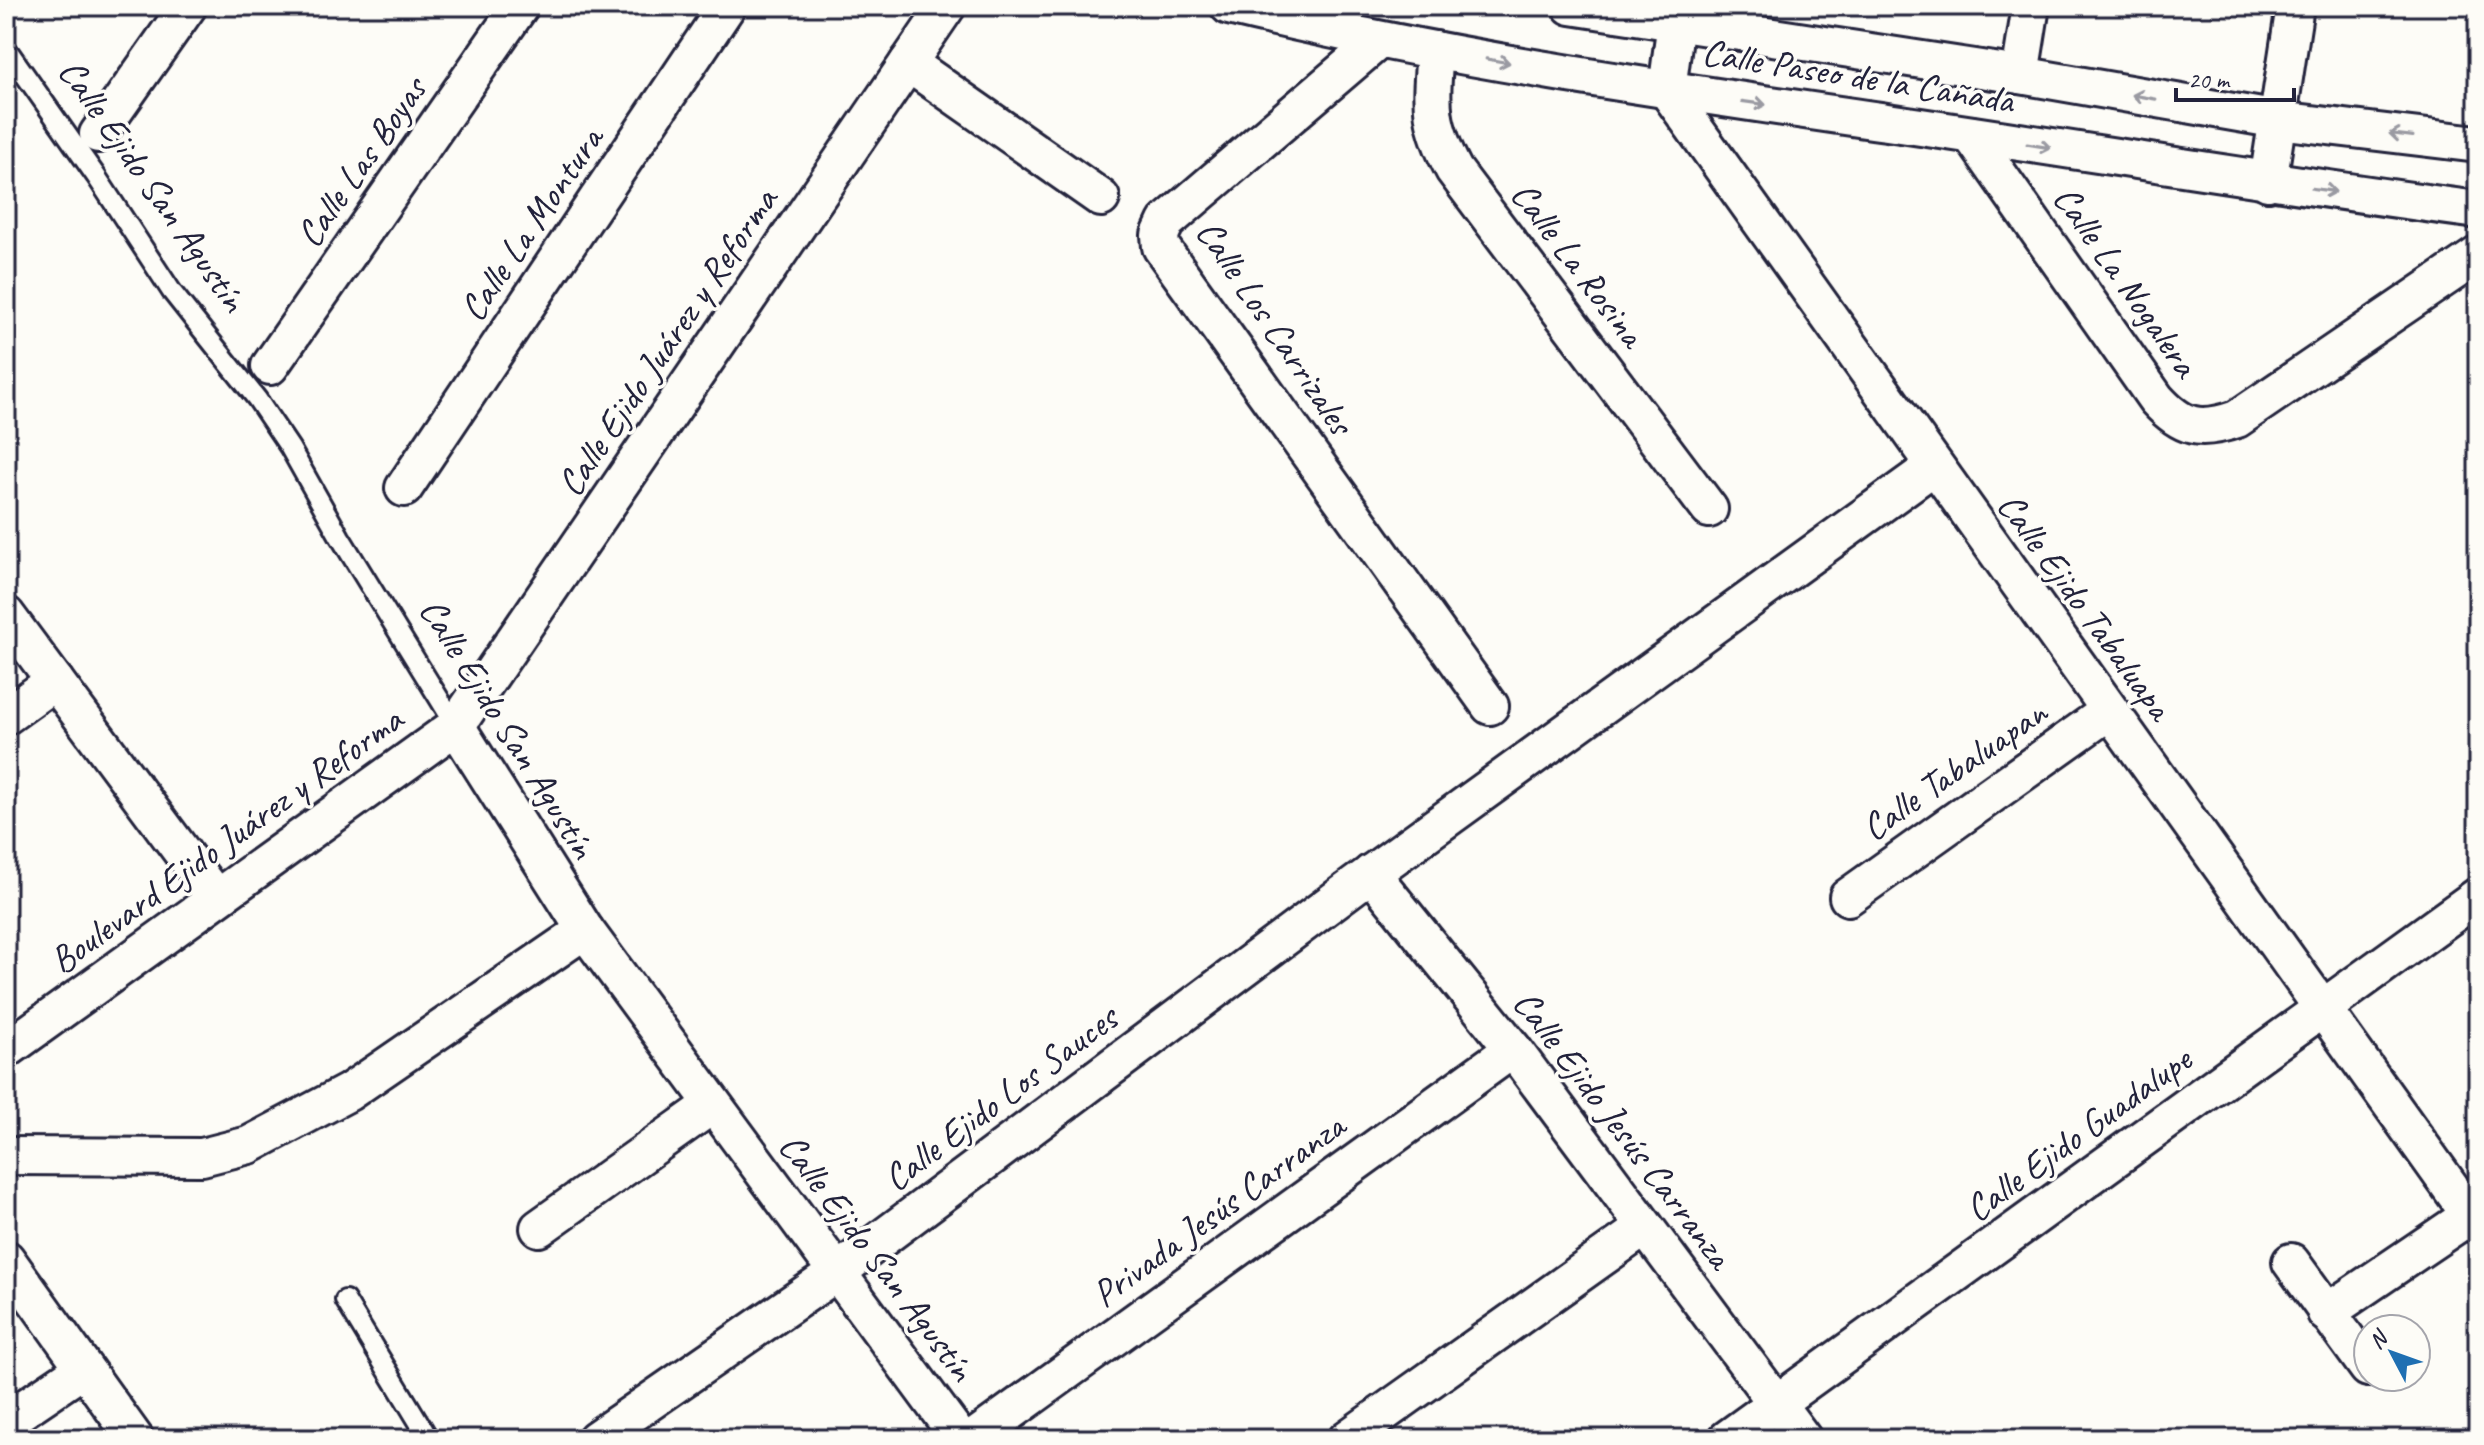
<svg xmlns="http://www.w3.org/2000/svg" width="2484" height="1445" viewBox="0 0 2484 1445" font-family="Caveat,sans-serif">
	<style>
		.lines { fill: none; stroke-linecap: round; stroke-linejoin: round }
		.lane-casing { stroke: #22223b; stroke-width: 24 }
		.street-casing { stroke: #22223b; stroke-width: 42 }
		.lane { stroke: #fdfcf7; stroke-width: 18 }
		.street { stroke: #fdfcf7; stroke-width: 36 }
		.oneway { stroke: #9a9aa2 }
		.labels { text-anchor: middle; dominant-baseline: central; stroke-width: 7; stroke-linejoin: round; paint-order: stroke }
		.street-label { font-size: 38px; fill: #22223b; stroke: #fdfcf7 }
	</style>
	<rect width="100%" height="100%" fill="#fdfcf7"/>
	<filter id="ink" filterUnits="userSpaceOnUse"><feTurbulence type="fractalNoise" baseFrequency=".0125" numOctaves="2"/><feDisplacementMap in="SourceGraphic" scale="16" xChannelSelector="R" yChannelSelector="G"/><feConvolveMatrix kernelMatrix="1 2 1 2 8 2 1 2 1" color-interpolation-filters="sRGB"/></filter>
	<g filter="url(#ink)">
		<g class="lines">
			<g class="lane-casing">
				<g id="lane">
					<path d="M6,48l90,128 76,116 85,107 33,49 50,89 116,189"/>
					<path d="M345,1300l84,139"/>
				</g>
			</g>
			<g class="street-casing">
				<g id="street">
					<path d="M1229,6c217,53 438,84 658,116 197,29 393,62 591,88"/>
					<path d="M1571,6l449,69 259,45 199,24"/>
					<path d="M1676,21l-9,69 811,1136"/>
					<path d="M1379,40l-213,182 -6,13 1,12 329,459"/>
					<path d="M1435,50c-4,54 -7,71 19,120l255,339"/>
					<path d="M908,63l193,135"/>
					<path d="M2020,75l11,-69"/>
					<path d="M98,134l90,-128"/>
					<path d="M1971,135l185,264c26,29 44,33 81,20l241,-164"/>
					<path d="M2268,182l27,-176"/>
					<path d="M270,366l250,-360"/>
					<path d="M404,488l323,-482"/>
					<path d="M6,615l210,283"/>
					<path d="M6,716l49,-35"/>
					<path d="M456,726l129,204 375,509"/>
					<path d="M1371,873l142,176 290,390"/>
					<path d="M1848,897l261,-186"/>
					<path d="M6,1050l450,-324 491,-720"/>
					<path d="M6,1156l196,1 47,-12 100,-53 236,-162"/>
					<path d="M539,1228l173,-123"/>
					<path d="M6,1259l129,180"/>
					<path d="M2291,1262l77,106"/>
					<path d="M2326,1313l152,-103"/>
					<path d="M6,1421l77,-52"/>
					<path d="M596,1439l240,-166 519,-388 579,-419"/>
					<path d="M973,1439l540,-390"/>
					<path d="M1347,1439l298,-212"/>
					<path d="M1727,1439l751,-543"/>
				</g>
			</g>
			<use href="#lane" class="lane"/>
			<use href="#street" class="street"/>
		</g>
		<defs><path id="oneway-shaft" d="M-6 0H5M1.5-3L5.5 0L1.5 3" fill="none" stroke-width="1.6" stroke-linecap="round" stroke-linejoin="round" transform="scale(2)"/></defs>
		<g class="oneway">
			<use href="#oneway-shaft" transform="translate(1498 61) rotate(10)"/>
			<use href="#oneway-shaft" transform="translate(2144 97) rotate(-170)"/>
			<use href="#oneway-shaft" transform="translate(1754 103) rotate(8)"/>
			<use href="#oneway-shaft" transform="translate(2401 135) rotate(-173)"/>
			<use href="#oneway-shaft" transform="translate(2039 146) rotate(9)"/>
			<use href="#oneway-shaft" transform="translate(2324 190) rotate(8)"/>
		</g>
	</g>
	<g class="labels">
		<g class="street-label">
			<text transform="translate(1858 76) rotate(9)">Calle Paseo de la Cañada</text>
			<text transform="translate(361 162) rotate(-55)">Calle Las Boyas</text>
			<text transform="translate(153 185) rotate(55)">Calle Ejido San Agustín</text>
			<text transform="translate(531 224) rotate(-56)">Calle La Montura</text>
			<text transform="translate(1578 264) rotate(53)">Calle La Rosina</text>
			<text transform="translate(2126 281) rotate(55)">Calle La Nogalera</text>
			<text transform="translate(1275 327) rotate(56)">Calle Los Carrizales</text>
			<text transform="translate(667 342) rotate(-56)">Calle Ejido Juárez y Reforma</text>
			<text transform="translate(2085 606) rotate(54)">Calle Ejido Tabaluapa</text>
			<text transform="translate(508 728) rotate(58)">Calle Ejido San Agustín</text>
			<text transform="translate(1954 770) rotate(-35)">Calle Tabaluapan</text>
			<text transform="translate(226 840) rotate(-36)">Boulevard Ejido Juárez y Reforma</text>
			<text transform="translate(1000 1098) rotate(-37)">Calle Ejido Los Sauces</text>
			<text transform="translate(1623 1129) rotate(53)">Calle Ejido Jesús Carranza</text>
			<text transform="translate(2078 1134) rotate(-36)">Calle Ejido Guadalupe</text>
			<text transform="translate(1218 1210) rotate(-36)">Privada Jesús Carranza</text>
			<text transform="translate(877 1257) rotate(53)">Calle Ejido San Agustín</text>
		</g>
	</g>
	<rect width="2484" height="1445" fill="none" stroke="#fdfcf7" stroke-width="32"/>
	<rect x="16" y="16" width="2452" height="1413" fill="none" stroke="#22223b" stroke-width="3" filter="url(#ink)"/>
	<g transform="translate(2392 1353) rotate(311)"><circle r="38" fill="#fdfcf7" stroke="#a5a5ac" stroke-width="2"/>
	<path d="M0-6L14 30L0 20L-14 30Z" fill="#1f6fb2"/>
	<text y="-12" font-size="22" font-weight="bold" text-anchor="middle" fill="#22223b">N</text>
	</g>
	<path d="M2176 88v12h118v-12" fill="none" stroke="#22223b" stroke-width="4"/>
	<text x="2188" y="88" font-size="24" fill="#22223b" stroke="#fdfcf7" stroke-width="6" paint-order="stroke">20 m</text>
</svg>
